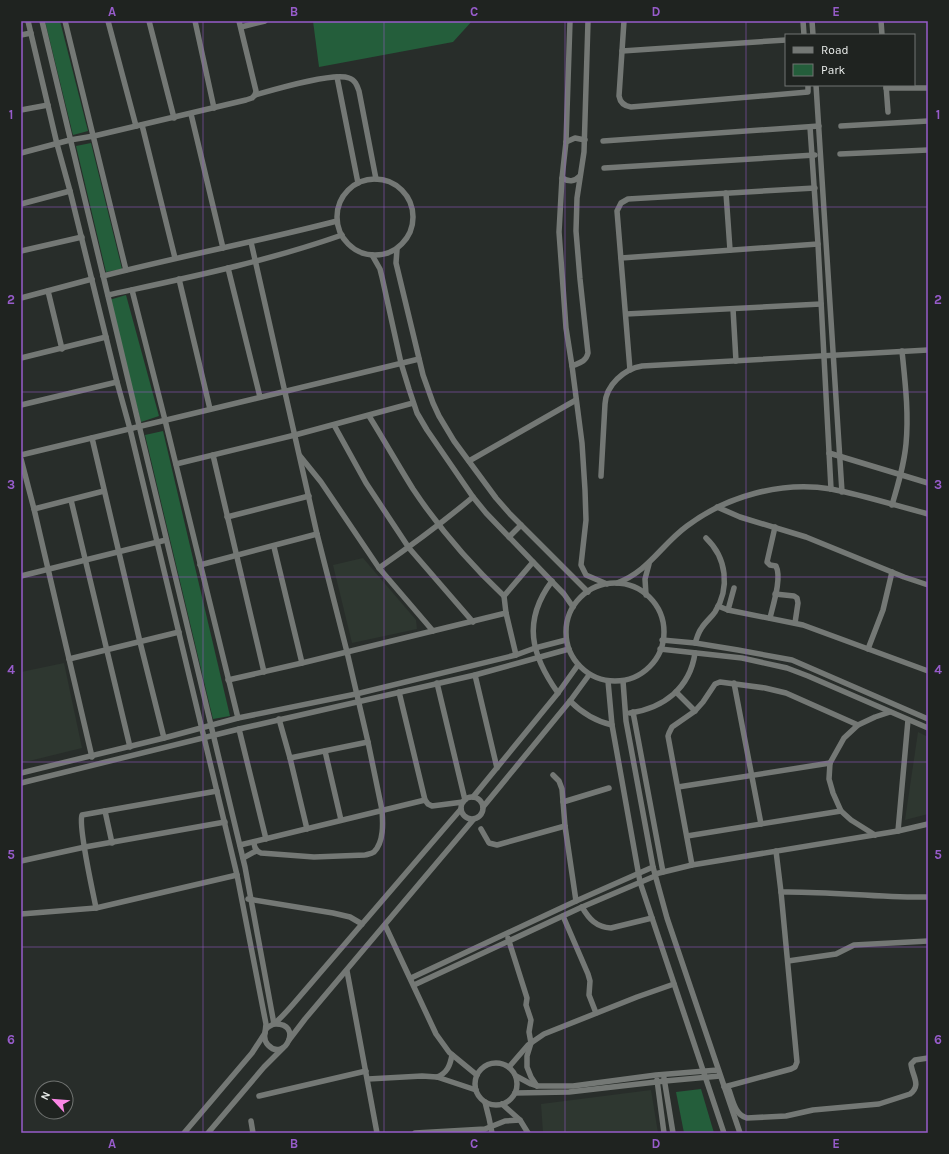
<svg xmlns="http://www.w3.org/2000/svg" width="949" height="1154" viewBox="0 0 949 1154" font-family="Karla,sans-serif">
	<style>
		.built { fill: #2e3730 }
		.green { fill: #245e3b }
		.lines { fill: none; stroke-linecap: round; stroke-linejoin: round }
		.minor { stroke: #747875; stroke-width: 5.5 }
		.grid { fill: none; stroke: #975cca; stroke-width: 1; stroke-opacity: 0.55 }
		.neatline { fill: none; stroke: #975cca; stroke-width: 1.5 }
		.grid-label { font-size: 13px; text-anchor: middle; font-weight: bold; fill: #975cca }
	</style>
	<rect width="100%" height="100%" fill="#282d2a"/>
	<g class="built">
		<path d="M363,558l53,62 1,9 -65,14 -19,-78z"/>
		<path d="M64,663l18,85 -61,15v-91z"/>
		<path d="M918,732l10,5v77l-23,6z"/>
		<path d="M651,1090l7,43h-115l-2,-29z"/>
	</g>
	<g class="green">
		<path d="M45,21h15l28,110 -15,4z"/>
		<path d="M313,21h159l-19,21 -134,25z"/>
		<path d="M91,143l31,126 -16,3 -30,-126z"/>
		<path d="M126,295l33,121 -18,6 -32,-122z"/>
		<path d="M163,431l67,285 -17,3 -68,-284z"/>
		<path d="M701,1089l13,44h-30l-8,-41z"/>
	</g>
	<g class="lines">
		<g class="minor">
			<path d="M28,21l29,123 13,47 47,191 13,47 107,446 29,149 -1,9 -13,20 -68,80"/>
			<path d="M42,21l203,846 29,157"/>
			<path d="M65,21l61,249"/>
			<path d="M108,21l28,105"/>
			<path d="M149,21l25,97"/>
			<path d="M195,21l19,87"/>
			<path d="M239,21l17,70 -1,4"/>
			<path d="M570,21l-4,121 -4,36 -3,54 7,96 6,38c7,-3 14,-4 16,-13l-8,-74 -4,-48 1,-33 7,-46 4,-131"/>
			<path d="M624,21l-5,75c1,6 5,10 12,11l177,-15v-7"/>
			<path d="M803,21l1,14"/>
			<path d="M812,21l1,14"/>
			<path d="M881,21l1,14"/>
			<path d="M241,27l24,-6"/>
			<path d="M21,35l10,-2"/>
			<path d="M622,51l164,-11"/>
			<path d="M337,77l21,106"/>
			<path d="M816,85l26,407"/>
			<path d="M886,85l2,27"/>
			<path d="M886,88h42"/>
			<path d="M21,110l27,-5"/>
			<path d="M191,114l32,134"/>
			<path d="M142,125l33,133"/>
			<path d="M841,126l87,-5"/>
			<path d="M810,127l8,117 13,245"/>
			<path d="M603,141l216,-15"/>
			<path d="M566,142l9,-4 10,2"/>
			<path d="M21,153l49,-13 24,-4 152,-36 6,-2 3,-3c18,-5 78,-23 94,-17 6,2 8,7 10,13l17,88"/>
			<path d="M840,154l88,-4"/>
			<path d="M604,168l211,-13"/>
			<path d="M562,178c7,4 12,4 18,-2"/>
			<circle cx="375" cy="217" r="38"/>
			<path d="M726,193l4,57"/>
			<path d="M21,204l49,-13"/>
			<path d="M251,242l66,292 30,118 21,90 14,68c1,13 2,32 -8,42 -3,2 -6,2 -9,3l-51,2 -53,-4c-5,-2 -7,-5 -7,-11"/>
			<path d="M397,249l-1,14 27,112 10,28 6,13 15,25 42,57 14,16 78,78"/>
			<path d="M21,251l61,-14"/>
			<path d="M372,255l8,14 2,8 19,86 8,26 8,24 10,17 46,67 13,16 78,81 9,13"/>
			<path d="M621,258l197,-14"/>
			<path d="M228,268l32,129"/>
			<path d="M103,276c78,-20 157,-35 234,-55"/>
			<path d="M179,279l31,130"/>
			<path d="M132,290l33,130 73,298"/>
			<path d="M48,291l14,58"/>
			<path d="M108,295c78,-17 157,-33 234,-60"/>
			<path d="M21,298l71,-19"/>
			<path d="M733,309l3,52"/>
			<path d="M626,314l195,-10"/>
			<path d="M21,358l85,-21"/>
			<path d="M572,366l10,77 3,47 1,30 -5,45 5,10 21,9"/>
			<path d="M630,370l-13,-159 4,-8 7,-4 187,-11"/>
			<path d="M21,405l96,-23"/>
			<path d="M369,416c15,24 29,49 44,73 26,39 57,75 91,107"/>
			<path d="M334,425l32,58 43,65 64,74"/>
			<path d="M92,438l48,204 24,96"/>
			<path d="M829,453l99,30"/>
			<path d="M21,455l398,-96"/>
			<path d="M213,455l51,217"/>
			<path d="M300,456l21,26 58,86 54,63"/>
			<path d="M21,459l13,50 58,248"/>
			<path d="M469,461l107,-61"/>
			<path d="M176,464l119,-29 118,-32"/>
			<path d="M601,476l4,-72c1,-19 19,-35 37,-38l286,-16"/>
			<path d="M71,500l59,247"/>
			<path d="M892,505c6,-20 12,-40 14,-61 3,-31 -1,-63 -4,-93"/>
			<path d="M717,507l23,10 66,20 98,40 24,8"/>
			<path d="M34,509l70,-18"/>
			<path d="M227,517l82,-21"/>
			<path d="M509,537l12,-12"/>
			<path d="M274,547l28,116"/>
			<path d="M200,565l117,-31"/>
			<path d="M379,568c33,-23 63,-45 94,-71"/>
			<path d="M21,576l145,-36"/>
			<path d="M552,581c-30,40 -21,74 6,112"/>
			<path d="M617,583c31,-11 44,-38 70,-57 40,-30 94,-45 144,-37 32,6 66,17 97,25"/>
			<circle cx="615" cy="632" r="49"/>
			<path d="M775,594l19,2 3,2 1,5 -3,20"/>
			<path d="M646,595l-1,-16 4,-15"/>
			<path d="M718,606l10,4 75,15 125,46"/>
			<path d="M728,610l6,-22"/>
			<path d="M770,618c3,-13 12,-40 6,-52l-6,-1 -3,-3 8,-35"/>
			<path d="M662,640l33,3 43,7 54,10 136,59"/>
			<path d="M695,643c2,-5 3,-10 6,-14 4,-7 10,-11 14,-17 15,-24 12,-54 -9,-74"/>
			<path d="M660,649l82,9 45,10 21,8 120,52"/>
			<path d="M868,649l15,-39 9,-38"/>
			<path d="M516,655l-10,-42 -2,-17 29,-34"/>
			<path d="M69,659l110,-27"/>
			<path d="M475,675l22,93"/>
			<path d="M228,680l74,-17 204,-50"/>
			<path d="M608,681l4,44 28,157 84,251"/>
			<path d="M623,681l3,40 27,146 14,51 73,215"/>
			<path d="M437,683l28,117"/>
			<path d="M734,683l27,141"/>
			<path d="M399,692l26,108 3,4 4,2 31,-4"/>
			<path d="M676,692l19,19"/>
			<path d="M570,701c13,13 25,20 42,24"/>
			<path d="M633,712l30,160"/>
			<path d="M630,713c34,-5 60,-25 65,-60"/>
			<path d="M279,719l11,39 17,71"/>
			<path d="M239,729l27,110"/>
			<path d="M325,751l16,69"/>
			<path d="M290,758l78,-16"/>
			<path d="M21,773l143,-35 74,-20 118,-24 160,-39 19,-7 31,-8"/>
			<path d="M553,775l6,6 3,8 3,37 11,75"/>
			<path d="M21,783l218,-54 236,-54 94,-26"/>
			<path d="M678,787l152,-24"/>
			<circle cx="472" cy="808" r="11"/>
			<path d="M473,797l85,-104 20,-28"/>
			<path d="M563,802l46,-14"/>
			<path d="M483,807l87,-106 19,-26"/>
			<path d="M105,811l7,32"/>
			<path d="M481,829l8,14 8,2 68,-19"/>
			<path d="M898,831l10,-111"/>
			<path d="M875,835l-24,-15 -10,-9 -8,-18 -4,-14 1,-16 14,-25 14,-13 17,-8 15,-5"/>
			<path d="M687,836l154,-25"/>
			<path d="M240,845l185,-45"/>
			<path d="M243,858l13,-7"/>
			<path d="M21,861l64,-14 140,-25"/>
			<path d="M692,865l-24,-129 1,-3 3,-6 23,-16 8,-9 12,-18 5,-2 45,6 21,5 72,32"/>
			<path d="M655,874l37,-9 206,-34 30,-7"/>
			<path d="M781,892c49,-1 98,6 147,5"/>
			<path d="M248,899l85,14 17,4 12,7"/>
			<path d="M582,907c7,12 14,20 29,21l41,-10"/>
			<path d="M96,908c-3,-16 -18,-81 -14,-93l135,-24"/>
			<path d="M21,914l75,-6 141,-33"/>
			<path d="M563,916l25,58 2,7 -1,14 7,18"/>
			<path d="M385,925l51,109 13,18 28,23"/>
			<path d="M508,938l19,60 -1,7 5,15 -2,12 2,11 -4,13v11l4,10 6,9"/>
			<path d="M788,961l48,-7 18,-9 74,-4"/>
			<path d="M347,971l30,162"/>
			<path d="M411,978l165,-77 77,-34"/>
			<path d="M414,985l168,-78 73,-31"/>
			<path d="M274,1024c30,-2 11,39 -6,21 -3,-3 -4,-7 -3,-12 0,-1 1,-4 2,-5 3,-3 6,-3 8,-5 7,-6 14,-14 20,-21l166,-193"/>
			<path d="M289,1040l16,-21 168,-199"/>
			<circle cx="496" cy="1084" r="21"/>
			<path d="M509,1067l19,-22 16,-11 93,-37 37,-13"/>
			<path d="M516,1076l15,8 6,2h36l83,-11 62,-5"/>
			<path d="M437,1077c10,-4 13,-11 15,-22"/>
			<path d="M664,1078l9,55"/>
			<path d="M368,1079l54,-3 15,1 39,13"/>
			<path d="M657,1080l7,53"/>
			<path d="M724,1087l67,-18 4,-2 2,-5 -16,-170 -5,-41"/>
			<path d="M729,1090c4,11 6,25 18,28l39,-2 27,-6 66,-6 31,-10c12,-9 2,-18 1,-30l4,-4 13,-2"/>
			<path d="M515,1093l54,-1 96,-11 55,-5"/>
			<path d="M259,1096l107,-25"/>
			<path d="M485,1102l4,16 3,15"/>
			<path d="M502,1104l18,16 8,13"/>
			<path d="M251,1121l2,12"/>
			<path d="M208,1133l56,-66 19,-19"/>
			<path d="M415,1133l70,-4 20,-8 15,-1"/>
		</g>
	</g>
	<path class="grid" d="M203,21v1112M384,21v1112M565,21v1112M746,21v1112M21,207h907M21,392h907M21,577h907M21,762h907M21,947h907"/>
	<rect width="949" height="1154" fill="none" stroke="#1f2320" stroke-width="44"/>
	<rect x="785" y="34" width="130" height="52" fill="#1f2320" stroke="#717472"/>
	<rect x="793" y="47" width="20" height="6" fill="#747875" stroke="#717472"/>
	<text x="821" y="54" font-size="12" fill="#ebeeec">Road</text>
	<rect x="793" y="64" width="20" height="12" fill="#245e3b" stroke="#717472"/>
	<text x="821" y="74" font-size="12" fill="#ebeeec">Park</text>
	<g transform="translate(54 1100) rotate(296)"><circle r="19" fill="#1f2320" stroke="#717472"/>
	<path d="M0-3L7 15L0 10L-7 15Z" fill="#fb87e6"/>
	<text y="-6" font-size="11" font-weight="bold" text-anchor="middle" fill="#ebeeec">N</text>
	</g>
	<rect x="22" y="22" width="905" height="1110" class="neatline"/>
	<g class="grid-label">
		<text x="112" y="16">A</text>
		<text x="294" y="16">B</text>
		<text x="474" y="16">C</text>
		<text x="656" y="16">D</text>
		<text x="836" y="16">E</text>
		<text x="11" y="119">1</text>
		<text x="938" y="119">1</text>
		<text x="11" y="304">2</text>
		<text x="938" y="304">2</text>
		<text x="11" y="489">3</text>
		<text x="938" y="489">3</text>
		<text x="11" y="674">4</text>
		<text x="938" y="674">4</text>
		<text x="11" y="859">5</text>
		<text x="938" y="859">5</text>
		<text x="11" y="1044">6</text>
		<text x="938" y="1044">6</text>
		<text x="112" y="1148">A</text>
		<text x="294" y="1148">B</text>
		<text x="474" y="1148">C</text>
		<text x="656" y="1148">D</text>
		<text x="836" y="1148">E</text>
	</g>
</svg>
